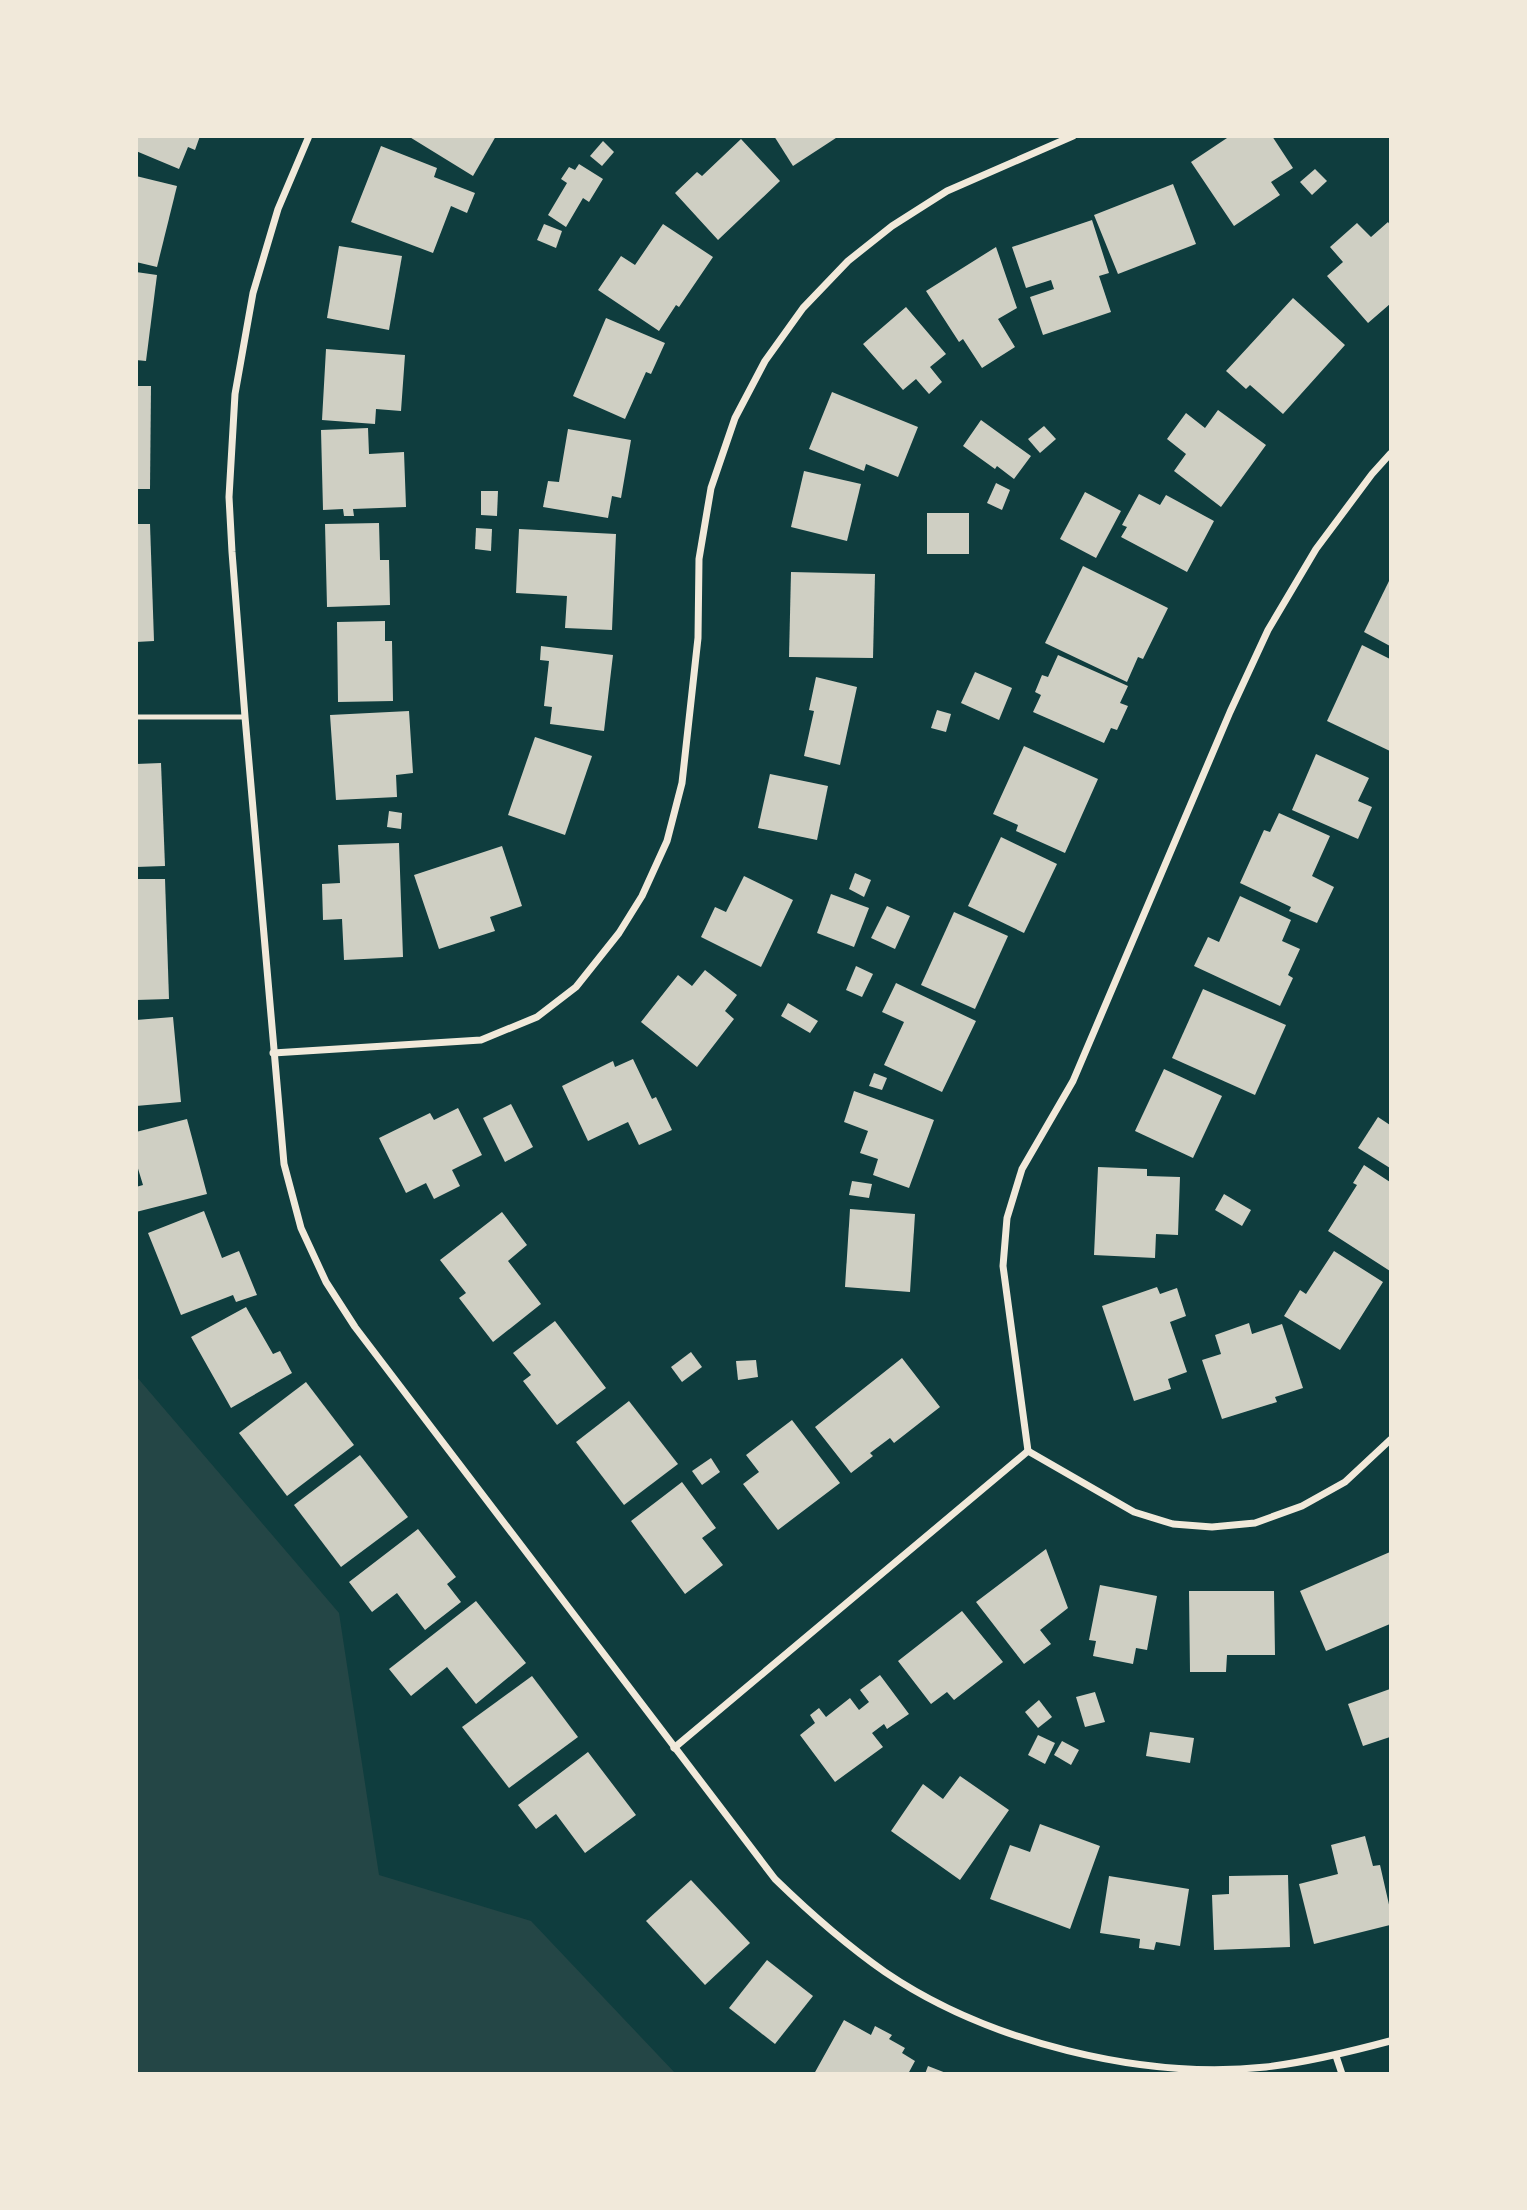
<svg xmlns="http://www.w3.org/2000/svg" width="1527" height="2210" viewBox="0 0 1527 2210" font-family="'Fira Sans',sans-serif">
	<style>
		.green { fill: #244646 }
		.building { fill: #cfcfc3 }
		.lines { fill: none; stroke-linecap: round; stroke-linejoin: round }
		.service { stroke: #f1e9da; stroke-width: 5 }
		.minor { stroke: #f1e9da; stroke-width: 7 }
	</style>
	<rect width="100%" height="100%" fill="#0f3d3e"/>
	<path class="green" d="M136,1376l203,237 40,262 152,46 144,152h-538z"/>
	<g class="building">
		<path d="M136,136h64l-5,14 -7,-3 -9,22 -43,-18z"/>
		<path d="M408,136h88l-23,40z"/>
		<path d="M774,136h65l-46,30z"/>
		<path d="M1230,136h42l21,32 -22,14 9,13 -46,31 -43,-64z"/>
		<path d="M741,139l39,42 -62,59 -43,-47 22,-21 5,4z"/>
		<path d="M603,141l11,11 -12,14 -12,-10z"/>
		<path d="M381,146l56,22 -3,9 41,16 -8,20 -16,-7 -18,47 -82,-31z"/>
		<path d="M579,164l24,15 -14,23 -6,-4 -17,29 -18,-12 19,-32 -6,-4 8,-12 6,3z"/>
		<path d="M1315,169l12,12 -15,14 -12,-13z"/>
		<path d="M136,176l41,10 -20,81 -21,-5z"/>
		<path d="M1173,184l23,60 -78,30 -24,-59z"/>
		<path d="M1092,220l17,53 -10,3 12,36 -68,23 -13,-38 24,-8 -3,-9 -25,8 -14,-41z"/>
		<path d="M1388,222l2,3v79l-22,19 -41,-47 16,-14 -13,-15 27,-24 14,14z"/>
		<path d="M544,224l18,7 -6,17 -19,-8z"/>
		<path d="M663,224l50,33 -34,50 -3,-2 -17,26 -61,-41 23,-34 14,9z"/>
		<path d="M339,246l63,10 -13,74 -62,-12z"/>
		<path d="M996,247l21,61 -19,11 17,28 -33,21 -19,-29 -4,3 -33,-51z"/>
		<path d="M136,272l21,3 -11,86 -10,-1z"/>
		<path d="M1293,298l52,47 -62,69 -33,-29 -4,4 -20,-18z"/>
		<path d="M906,307l40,47 -16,13 12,15 -13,12 -13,-15 -13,11 -40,-46z"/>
		<path d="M606,318l59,25 -14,31 -5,-2 -21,47 -52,-23z"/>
		<path d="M326,349l79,6 -4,56 -25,-2 -1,15 -53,-4z"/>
		<path d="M136,386h15l-1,103h-14z"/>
		<path d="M832,392l86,35 -20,50 -32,-13 -2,7 -55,-22z"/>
		<path d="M1218,410l48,35 -45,62 -47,-36 12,-17 -19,-15 19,-26 19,15z"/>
		<path d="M981,420l50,36 -17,23 -17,-13 -2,3 -32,-23z"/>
		<path d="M1044,426l12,13 -16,14 -12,-14z"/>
		<path d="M368,428l1,26 35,-2 2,55 -53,2 1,7h-10l-1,-7 -20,1 -2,-80z"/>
		<path d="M568,429l63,11 -10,58 -9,-2 -4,22 -65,-11 5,-26 11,1z"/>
		<path d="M804,471l57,13 -14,57 -56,-14z"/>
		<path d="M996,483l14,7 -8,20 -15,-7z"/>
		<path d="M481,491h17l-1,25 -16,-1z"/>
		<path d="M1085,492l36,19 -25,47 -36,-19z"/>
		<path d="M1139,494l21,11 6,-10 48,26 -27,51 -66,-35 6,-10 -5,-2z"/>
		<rect x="927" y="513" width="42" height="41"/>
		<path d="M379,523l1,37h9l1,45 -63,2 -2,-83z"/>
		<path d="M136,524h14l4,117 -18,1z"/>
		<path d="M476,528l16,1 -1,22 -16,-2z"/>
		<path d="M519,529l97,5 -4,96 -47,-2 2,-32 -51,-3z"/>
		<path d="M1083,566l85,42 -25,51 -5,-2 -11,25 -82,-39z"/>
		<path d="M791,572l84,2 -2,84 -84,-1z"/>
		<path d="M1390,579v67l-26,-14z"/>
		<path d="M385,621v20h7l1,60 -55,1 -1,-80z"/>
		<path d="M1362,645l28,14v92l-63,-30z"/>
		<path d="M541,646l72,9 -9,76 -54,-7 2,-17 -8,-1 5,-45 -9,-1z"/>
		<path d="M1058,655l70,31 -8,17 8,3 -11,24 -6,-2 -7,15 -71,-31 8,-17 -6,-3 7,-17 6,2z"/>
		<path d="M975,672l37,16 -13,32 -38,-17z"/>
		<path d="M816,677l41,10 -17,78 -36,-9 10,-45 -5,-1z"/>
		<path d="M937,710l14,4 -5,18 -15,-4z"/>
		<path d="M409,711l4,62 -17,2 1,22 -61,3 -6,-85z"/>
		<path d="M535,737l57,19 -27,79 -57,-20z"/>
		<path d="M1024,746l74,33 -33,74 -49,-22 2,-6 -25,-11z"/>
		<path d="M1316,754l53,24 -11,23 14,6 -14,32 -66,-29z"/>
		<path d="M161,763l4,103 -29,1v-103z"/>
		<path d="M770,774l58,12 -11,54 -59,-12z"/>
		<path d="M389,811l13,2 -1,16 -14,-2z"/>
		<path d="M1279,813l51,23 -18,40 22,11 -17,36 -28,-12 2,-4 -51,-24 24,-53 6,2z"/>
		<path d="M1001,837l56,27 -33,69 -56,-27z"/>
		<path d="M399,843l4,114 -59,3 -2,-41 -19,1 -1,-36 18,-1 -2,-38z"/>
		<path d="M502,846l20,60 -32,11 5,14 -56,18 -25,-74z"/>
		<path d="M855,873l16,7 -7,17 -15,-8z"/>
		<path d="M744,876l49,24 -32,67 -60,-30 14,-30 11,5z"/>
		<path d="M136,879h29l4,120 -33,1z"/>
		<path d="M831,894l38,14 -15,39 -37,-14z"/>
		<path d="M1240,896l51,24 -9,21 18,8 -12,26 5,3 -13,28 -86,-40 14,-29 11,5z"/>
		<path d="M887,906l23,10 -15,33 -24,-11z"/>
		<path d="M954,912l54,24 -33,73 -54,-24z"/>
		<path d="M856,966l17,8 -11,23 -16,-7z"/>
		<path d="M705,970l32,25 -12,16 9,8 -37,48 -56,-45 37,-47 14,11z"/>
		<path d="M896,983l80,38 -34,71 -58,-27 20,-43 -22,-10z"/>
		<path d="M1203,989l83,36 -31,70 -83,-37z"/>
		<path d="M788,1003l30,18 -8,12 -29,-17z"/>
		<path d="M173,1017l8,85 -45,4v-86z"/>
		<path d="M633,1059l19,40 4,-2 16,33 -33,15 -11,-23 -40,19 -26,-55 51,-25 2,6z"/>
		<path d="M1164,1069l58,27 -29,62 -58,-27z"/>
		<path d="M874,1073l13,5 -5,12 -13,-4z"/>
		<path d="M854,1091l80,29 -25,68 -36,-13 5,-16 -18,-6 8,-22 -24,-9z"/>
		<path d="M511,1104l22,43 -28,15 -22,-44z"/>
		<path d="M458,1108l24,47 -30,15 8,16 -26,13 -8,-16 -20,10 -27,-55 51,-25 4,7z"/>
		<path d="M1378,1117l12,8v43l-32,-20z"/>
		<path d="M187,1119l20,75 -71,18v-25l7,-2 -7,-23v-30z"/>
		<path d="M1364,1165l26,17v89l-62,-40 29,-46 -4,-2z"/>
		<path d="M1098,1167l49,2v7l33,1 -2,58 -22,-1 -1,24 -61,-3z"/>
		<path d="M852,1181l20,3 -3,14 -20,-3z"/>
		<path d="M1224,1194l27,16 -9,16 -27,-16z"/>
		<path d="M850,1209l65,5 -5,78 -65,-5z"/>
		<path d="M204,1211l18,47 17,-7 18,44 -21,7 -3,-7 -52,20 -33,-82z"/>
		<path d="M502,1212l25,33 -19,16 33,43 -48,38 -34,-44 7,-5 -26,-33z"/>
		<path d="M1334,1251l49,31 -43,68 -56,-34 16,-26 6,4z"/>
		<path d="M1157,1287l3,7 17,-6 9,28 -16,6 17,50 -19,7 3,10 -37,12 -32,-95z"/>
		<path d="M246,1307l27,47 7,-3 12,22 -61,35 -40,-71z"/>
		<path d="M555,1321l51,67 -49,37 -34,-44 8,-6 -18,-22z"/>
		<path d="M1249,1323l3,11 30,-10 21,64 -28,9 2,5 -55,17 -20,-59 19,-6 -6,-19z"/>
		<path d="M691,1352l11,15 -20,15 -11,-15z"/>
		<path d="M902,1358l38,49 -46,36 -4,-5 -20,15 3,3 -22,17 -36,-46z"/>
		<path d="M756,1360l2,17 -20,3 -2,-19z"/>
		<path d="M306,1382l48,63 -67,51 -48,-63z"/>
		<path d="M629,1401l49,63 -54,41 -48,-63z"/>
		<path d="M792,1420l48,63 -62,47 -35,-46 16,-12 -13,-17z"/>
		<path d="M360,1455l48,62 -67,50 -47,-62z"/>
		<path d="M711,1458l9,14 -18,13 -10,-14z"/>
		<path d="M682,1482l34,46 -14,10 21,27 -38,29 -54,-73z"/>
		<path d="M418,1529l38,48 -9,7 14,18 -36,28 -28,-37 -25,19 -23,-30z"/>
		<path d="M1046,1549l22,59 -28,22 11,14 -27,20 -48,-62z"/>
		<path d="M1390,1552v72l-64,27 -26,-60z"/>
		<path d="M1100,1585l57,11 -10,54 -11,-2 -3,16 -40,-8 3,-15 -7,-1z"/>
		<path d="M1189,1591h85l1,64h-48l-1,17h-36z"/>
		<path d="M476,1601l50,62 -50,41 -29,-37 -36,29 -22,-27z"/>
		<path d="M962,1611l41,51 -49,38 -7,-8 -16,12 -33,-43z"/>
		<path d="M880,1675l29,39 -22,15 -3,-5 -12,9 11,14 -48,35 -35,-47 15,-12 -5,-8 9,-7 7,9 24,-19 9,12 10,-8 -9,-12z"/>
		<path d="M532,1676l46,61 -69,51 -47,-61z"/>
		<path d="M1390,1689v48l-27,9 -15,-42z"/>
		<path d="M1095,1692l10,30 -20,5 -9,-30z"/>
		<path d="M1039,1700l13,17 -14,11 -13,-16z"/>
		<path d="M1150,1732l44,6 -4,25 -44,-7z"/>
		<path d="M1038,1735l17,8 -10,21 -17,-9z"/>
		<path d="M1062,1741l17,9 -8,15 -17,-10z"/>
		<path d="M588,1752l48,63 -51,38 -29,-39 -20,15 -18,-24z"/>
		<path d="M960,1776l49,34 -49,70 -69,-49 32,-47 20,15z"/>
		<path d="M1040,1824l60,22 -30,83 -80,-30 20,-54 20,7z"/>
		<path d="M1365,1836l8,30 7,-1 10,44v16l-76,19 -15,-60 39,-10 -7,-29z"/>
		<path d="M1288,1875l2,72 -76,3 -2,-55 17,-1v-18z"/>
		<path d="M1109,1876l80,13 -9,57 -24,-4 -2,8 -15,-2 1,-9 -40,-6z"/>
		<path d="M691,1880l59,63 -45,42 -59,-64z"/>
		<path d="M767,1960l46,36 -38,48 -46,-36z"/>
		<path d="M844,2020l27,15 4,-9 17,9 -3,4 16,9 -3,5 13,8 -7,13h-94z"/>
		<path d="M928,2066l18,7v1h-21z"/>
	</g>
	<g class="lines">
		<path class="service" d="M136,717h109"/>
		<g class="minor">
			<path d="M309,136l-31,73 -25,84 -18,101 -6,103 3,55 13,165 39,447 17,64 25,54 29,45 420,552c35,34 70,65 110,93 103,70 257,108 381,95 42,-5 83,-15 124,-26"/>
			<path d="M273,1053l208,-13 56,-23 39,-30 43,-54 23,-37 25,-55 15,-58 16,-145 1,-79 12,-71 24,-70 30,-57 38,-53 45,-47 44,-35 55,-35 126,-55"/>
			<path d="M1028,1451l-25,-185 4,-48 15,-49 51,-88 157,-369 38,-82 48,-81 56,-75 18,-20"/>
			<path d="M1028,1451l106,61 39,12 39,3 43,-4 47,-17 43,-24 45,-42"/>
			<path d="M674,1748l354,-297"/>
			<path d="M1336,2056l6,18"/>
		</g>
	</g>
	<rect width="1527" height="2210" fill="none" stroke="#f1e9da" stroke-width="276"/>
</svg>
